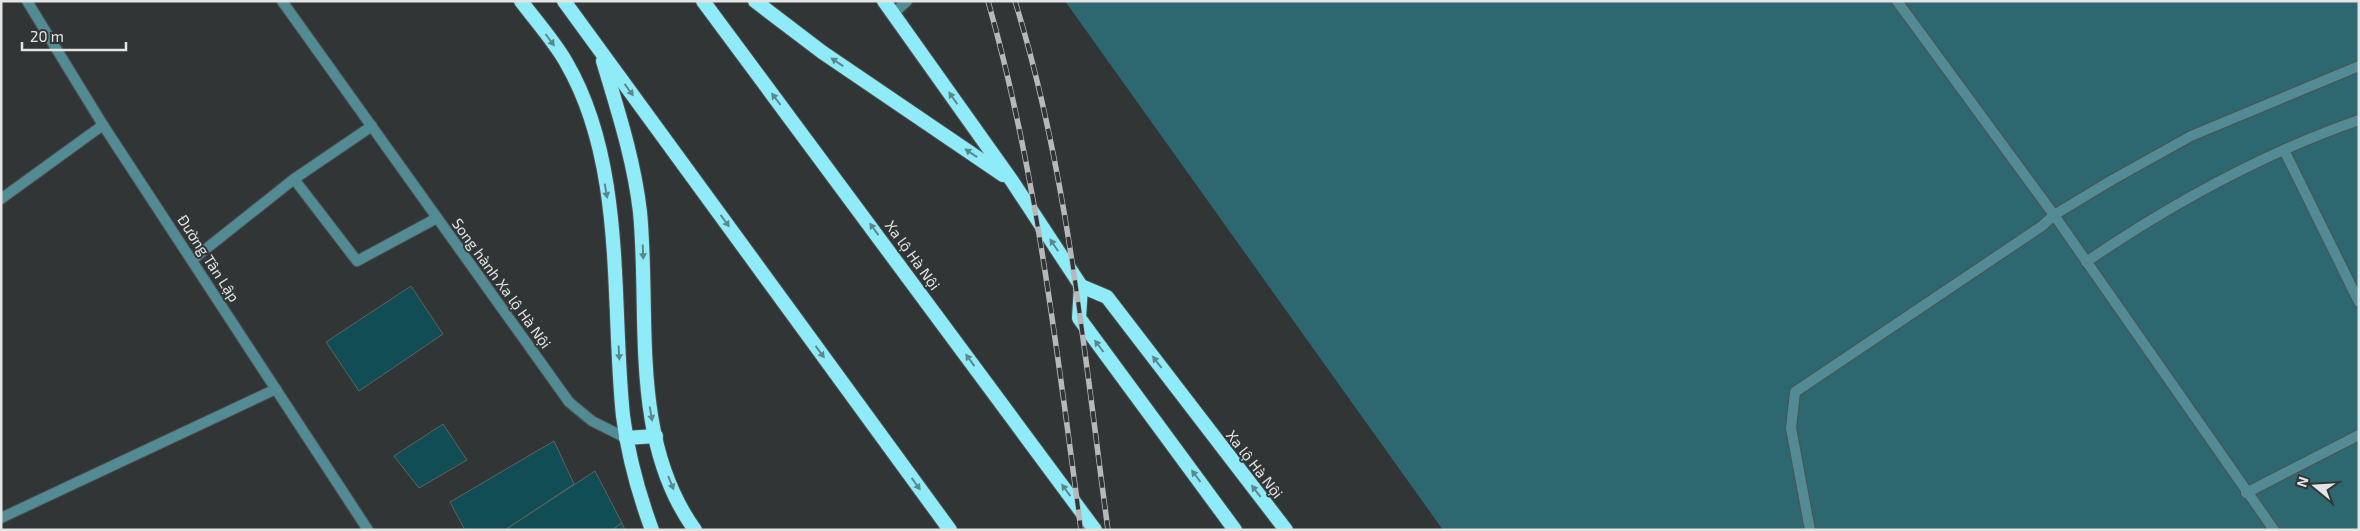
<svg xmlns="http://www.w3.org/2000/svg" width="2360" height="531" viewBox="0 0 2360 531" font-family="'Exo 2',sans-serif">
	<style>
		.green { fill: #2d6770 }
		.building { fill: #114d55; stroke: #5e6262 }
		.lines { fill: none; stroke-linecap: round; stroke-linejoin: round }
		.service-casing { stroke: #4e5151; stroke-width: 12 }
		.minor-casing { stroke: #4e5151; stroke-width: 12 }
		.tertiary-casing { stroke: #4e5151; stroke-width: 12 }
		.trunk-casing { stroke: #4e5151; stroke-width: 16 }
		.service { stroke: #528b93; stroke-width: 10 }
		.minor { stroke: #528b93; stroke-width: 10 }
		.tertiary { stroke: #528b93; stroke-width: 10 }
		.trunk { stroke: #90ebf8; stroke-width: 14 }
		.rail-casing { stroke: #b7b9b9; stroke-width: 5.5 }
		.rail { stroke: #323535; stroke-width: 4; stroke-dasharray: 11; stroke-linecap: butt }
		.oneway { fill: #5c878d }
		.labels { text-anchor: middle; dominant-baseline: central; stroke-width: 4; stroke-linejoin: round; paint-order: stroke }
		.street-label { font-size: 15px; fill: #e3e5e5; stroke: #323535 }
	</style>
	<rect width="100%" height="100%" fill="#323535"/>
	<path class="green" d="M1065,1h1294v529h-916z"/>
	<g class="building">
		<path d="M411,286l32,48 -84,57 -33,-49z"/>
		<path d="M443,424l24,36 -48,28 -25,-32z"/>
		<path d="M554,441l20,43 -69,46h-40l-15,-28z"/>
		<path d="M595,471l27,52 -10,7h-107z"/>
		<path d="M622,523l3,7h-13z"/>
	</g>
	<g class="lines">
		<g class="service-casing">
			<g id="service">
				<path d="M282,1l287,401 23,19 34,17"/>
				<path d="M1897,1l157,214 220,315"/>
				<path d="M893,14l14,-13"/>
				<path d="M2284,150l75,152"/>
				<path d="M294,179l63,82 80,-43"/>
				<path d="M192,260l102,-81 78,-53"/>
				<path d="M2086,262c85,-58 175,-108 273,-142"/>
				<path d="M2246,493l113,-58"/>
				<path d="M1810,530l-19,-102 4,-36 247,-166 12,-11 58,-35 79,-44 168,-70"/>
			</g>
		</g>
		<g class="minor-casing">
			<g id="minor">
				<path d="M1,199l102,-74"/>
				<path d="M1,518l275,-129"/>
			</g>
		</g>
		<g class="tertiary-casing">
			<path id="tertiary" d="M27,1l76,124 265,405"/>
		</g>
		<g class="trunk-casing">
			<g id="trunk">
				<path d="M521,1c15,20 33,40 45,61 60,103 45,239 57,354 5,39 15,76 29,114"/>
				<path d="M564,1l386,529"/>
				<path d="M703,1l392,529"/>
				<path d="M755,1l67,51 181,123"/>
				<path d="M884,1l128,180 69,105 26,11 179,233"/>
				<path d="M603,61c15,50 31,99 37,151 10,104 -11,227 55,318"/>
				<path d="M1081,286l-2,32 156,212"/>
				<path d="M626,438l30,-2"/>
			</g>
		</g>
		<use href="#service" class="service"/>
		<use href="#minor" class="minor"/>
		<use href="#tertiary" class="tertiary"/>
		<use href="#trunk" class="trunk"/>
		<g class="rail-casing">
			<g id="rail">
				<path d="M988,1c49,173 69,351 93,529"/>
				<path d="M1015,1c53,171 69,352 93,529"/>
			</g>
		</g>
		<use href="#rail" class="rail"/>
	</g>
	<defs><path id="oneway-solid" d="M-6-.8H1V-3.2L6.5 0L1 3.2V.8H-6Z" transform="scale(1.25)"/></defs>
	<g class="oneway">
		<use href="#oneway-solid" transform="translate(550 40) rotate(53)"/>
		<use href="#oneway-solid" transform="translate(837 62) rotate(-146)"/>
		<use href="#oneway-solid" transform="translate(629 90) rotate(54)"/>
		<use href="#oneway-solid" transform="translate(953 98) rotate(-125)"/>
		<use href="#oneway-solid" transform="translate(776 99) rotate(-127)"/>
		<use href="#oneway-solid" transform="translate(971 153) rotate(-146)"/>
		<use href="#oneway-solid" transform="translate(606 191) rotate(80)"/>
		<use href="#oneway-solid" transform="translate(725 221) rotate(54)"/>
		<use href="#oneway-solid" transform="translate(874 229) rotate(-126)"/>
		<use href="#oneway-solid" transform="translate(1054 245) rotate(-124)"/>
		<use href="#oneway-solid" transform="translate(643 252) rotate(88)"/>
		<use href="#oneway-solid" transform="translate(1099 346) rotate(-127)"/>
		<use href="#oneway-solid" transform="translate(820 352) rotate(54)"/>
		<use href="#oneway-solid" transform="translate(619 353) rotate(87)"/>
		<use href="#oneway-solid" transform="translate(970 360) rotate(-126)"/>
		<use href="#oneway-solid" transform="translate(1157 362) rotate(-128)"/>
		<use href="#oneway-solid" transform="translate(651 414) rotate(80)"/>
		<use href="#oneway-solid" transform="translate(1196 476) rotate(-127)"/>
		<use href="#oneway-solid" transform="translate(671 483) rotate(68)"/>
		<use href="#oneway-solid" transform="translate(916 484) rotate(54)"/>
		<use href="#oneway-solid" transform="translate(1066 490) rotate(-126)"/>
		<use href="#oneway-solid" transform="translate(1256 491) rotate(-128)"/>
	</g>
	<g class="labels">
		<g class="street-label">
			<text transform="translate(913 255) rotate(54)">Xa lộ Hà Nội</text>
			<text transform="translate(209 258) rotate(57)">Đường Tân Lập</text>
			<text transform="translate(502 283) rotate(54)">Song hành Xa lộ Hà Nội</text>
			<text transform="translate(1255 464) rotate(52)">Xa lộ Hà Nội</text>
		</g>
	</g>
	<rect width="2360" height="531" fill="none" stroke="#e3e5e5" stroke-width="5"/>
	<g transform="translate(2315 486) rotate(288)" stroke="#323535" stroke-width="4" paint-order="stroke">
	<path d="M0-4L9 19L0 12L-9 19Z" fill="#e3e5e5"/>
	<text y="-8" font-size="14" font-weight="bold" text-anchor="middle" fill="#e3e5e5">N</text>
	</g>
	<path d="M22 42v8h104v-8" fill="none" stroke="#e3e5e5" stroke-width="2.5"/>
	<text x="30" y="42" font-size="15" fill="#e3e5e5" stroke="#323535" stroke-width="4" paint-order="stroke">20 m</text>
</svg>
